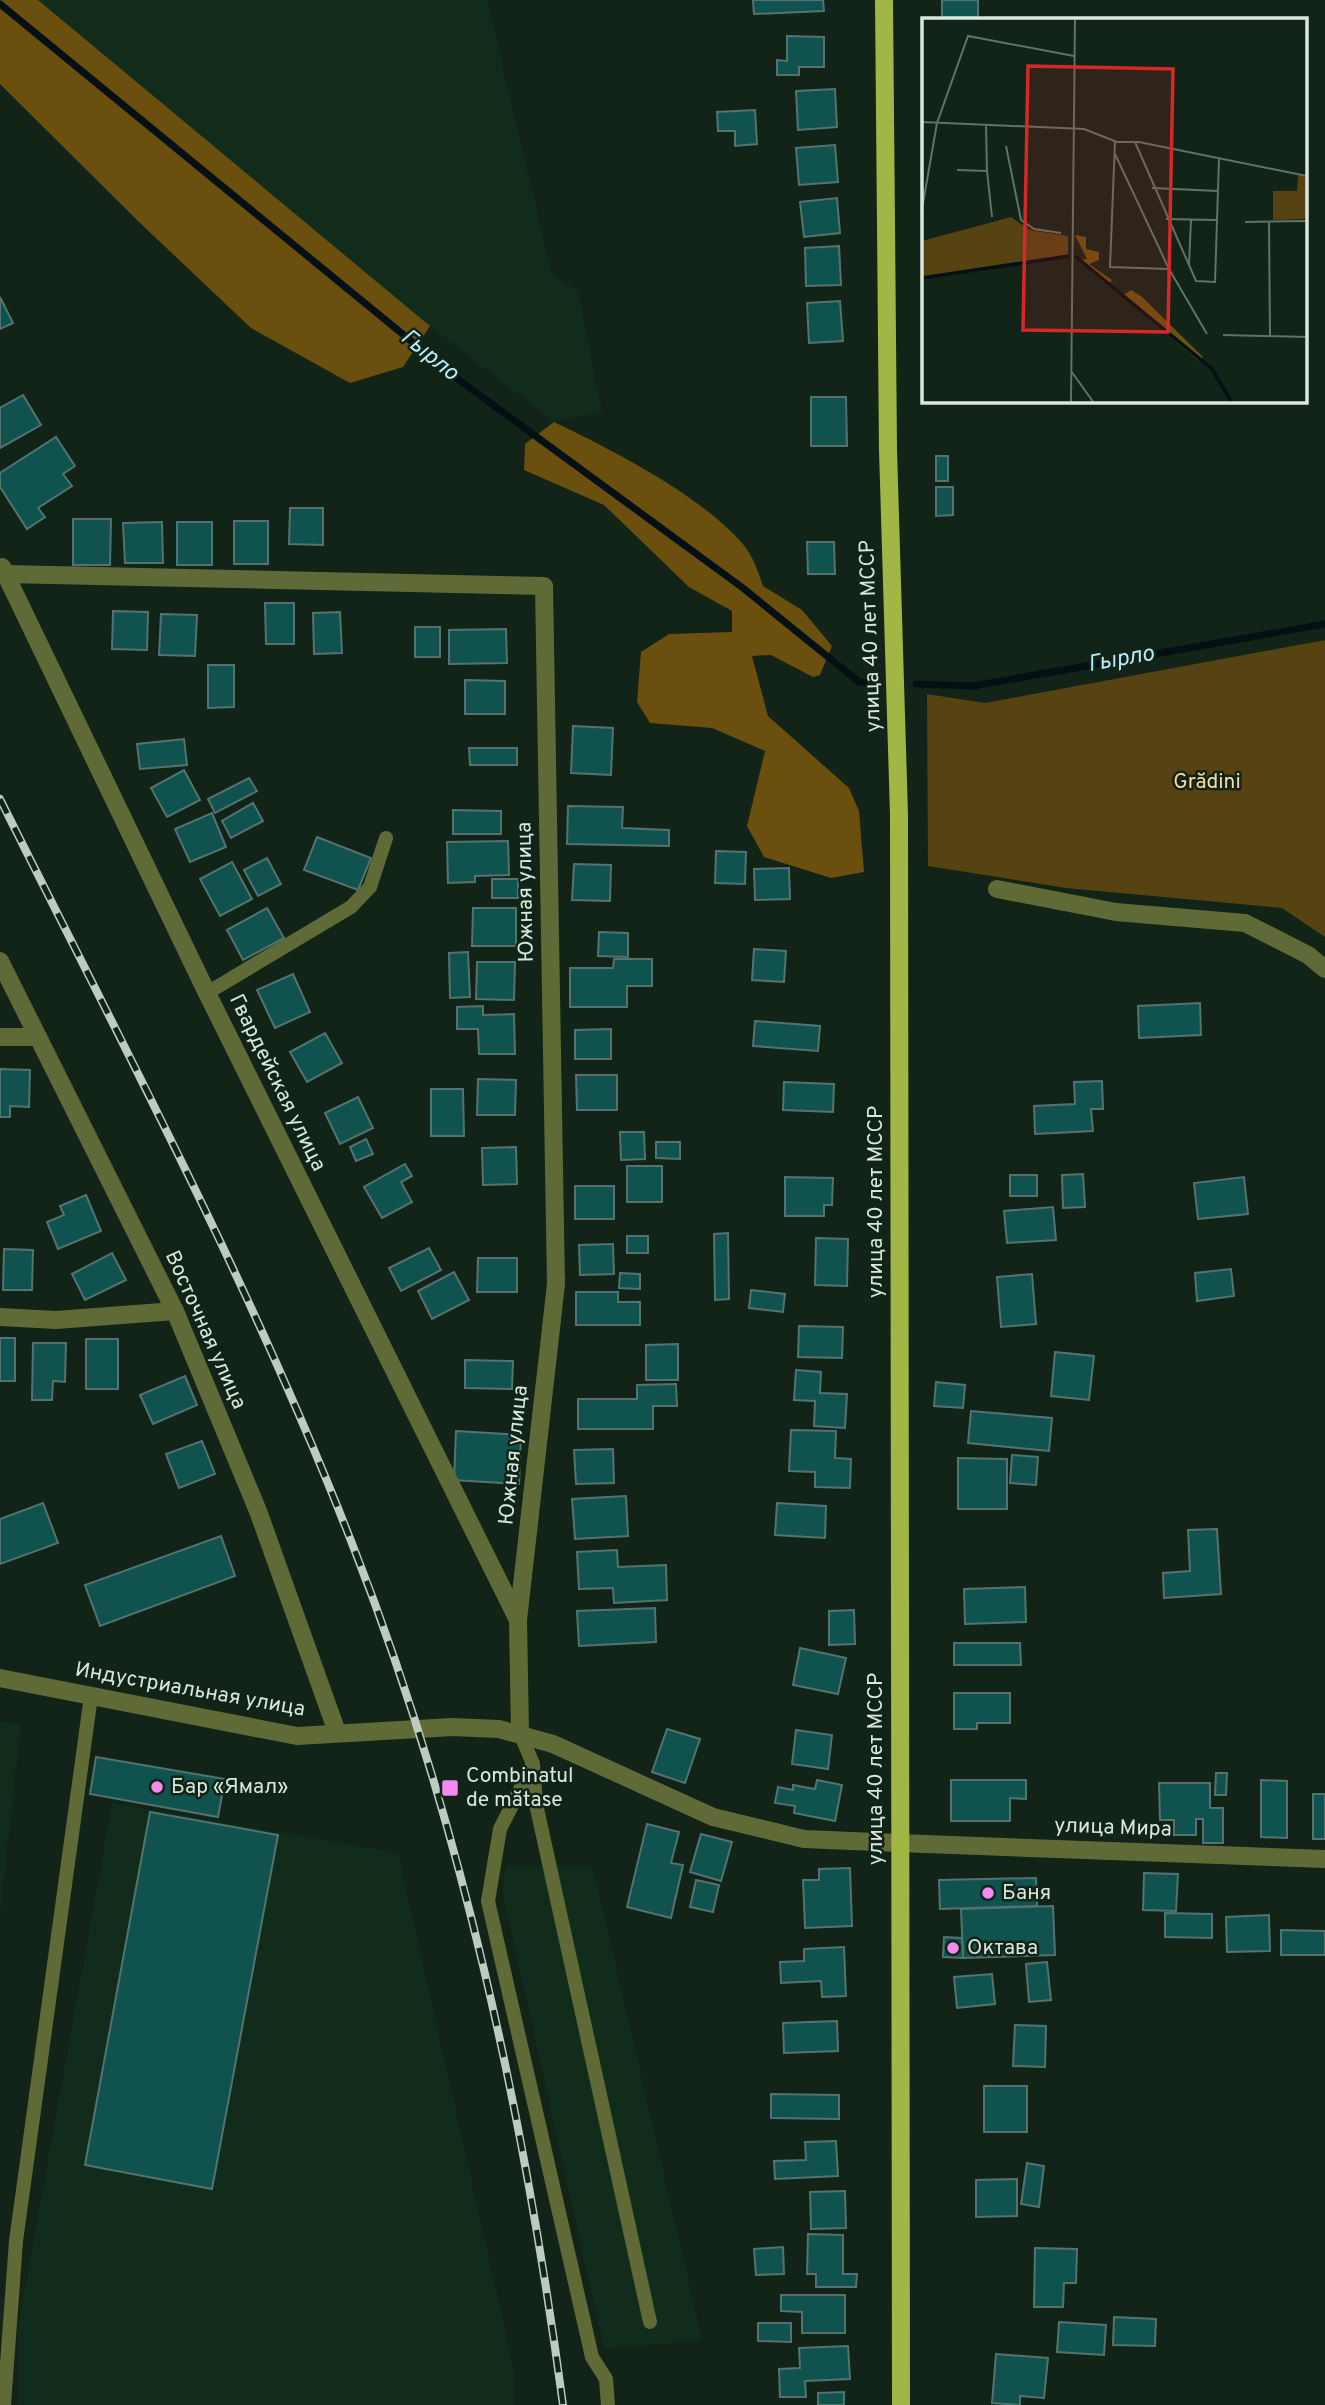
<svg xmlns="http://www.w3.org/2000/svg" width="1325" height="2405" viewBox="0 0 1325 2405" font-family="Overpass,sans-serif">
	<style>
		.built { fill: #112c1a }
		.green { fill: #574212 }
		.forest { fill: #6a4f0f }
		.lines { fill: none; stroke-linecap: round; stroke-linejoin: round }
		.stream { stroke: #041015; stroke-width: 7 }
		.building { fill: #10524e; stroke: #547370; stroke-width: 2 }
		.service { stroke: #606a37; stroke-width: 14 }
		.minor { stroke: #606a37; stroke-width: 18 }
		.tertiary { stroke: #606a37; stroke-width: 18 }
		.primary { stroke: #a1b644; stroke-width: 18 }
		.rail-casing { stroke: #bdcbc0; stroke-width: 8 }
		.rail { stroke: #112417; stroke-width: 5; stroke-dasharray: 16; stroke-linecap: butt }
		.poi-dot { fill: #f28af2; stroke: #112417; stroke-width: 2.5 }
		.labels { text-anchor: middle; dominant-baseline: central; stroke-width: 5; stroke-linejoin: round; paint-order: stroke }
		.street-label { font-size: 21px; fill: #dae7dd; stroke: #112417 }
		.park-label { font-size: 21px; fill: #fadca2; stroke: #112417 }
		.poi-label { font-size: 21px; fill: #dae7dd; stroke: #112417; text-anchor: start }
		.water-label { font-size: 23px; font-style: italic; fill: #bcebfd; stroke: #112417 }
		.inset-river { fill: none; stroke: #041015; stroke-width: 3.5 }
		.inset-road { fill: none; stroke: #617266; stroke-width: 2 }
		.view { fill: #d62828; fill-opacity: 0.15; stroke: #d62828; stroke-width: 3.5 }
		.inset-edge { fill: none; stroke: #dae7dd; stroke-width: 3.5 }
	</style>
	<rect width="100%" height="100%" fill="#112417"/>
	<g class="built">
		<path d="M38,0h449l65,274 26,17 24,121 -48,10 -124,-96z"/>
		<path d="M0,1721l21,4 -21,190z"/>
		<path d="M112,1803l286,50 115,513 2,39h-498l1,-78z"/>
		<path d="M506,1866l87,1 109,473 -98,9 -102,-460z"/>
	</g>
	<path class="green" d="M1325,640v297l-43,-29 -216,-20 -138,-22 -1,-172 58,9z"/>
	<g class="forest">
		<path d="M0,0h38l392,326 -27,41 -53,16 -99,-55 -112,-106 -139,-138z"/>
		<path d="M554,422c58,28 145,72 188,121 11,13 16,28 21,43l39,24 30,36 -12,29 -7,2 -42,-22 -19,1 16,60 81,72 10,23 5,61 -33,6 -67,-21 -17,-31 18,-75 -53,-23 -62,-5 -13,-21 4,-50 28,-18 63,-2v-21l-43,-24 -85,-82 -80,-35 1,-26z"/>
	</g>
	<g class="lines">
		<g class="stream">
			<path d="M0,4l455,373 288,211 116,94 15,1"/>
			<path d="M916,684l57,2 352,-62"/>
		</g>
	</g>
	<g class="building">
		<path d="M753,0h70l1,11 -70,3z"/>
		<rect x="942" y="0" width="36" height="19"/>
		<path d="M787,36l37,1v30h-25v8h-22v-15l10,1z"/>
		<path d="M835,89l2,38 -39,3 -2,-39z"/>
		<path d="M755,110l2,34 -22,2v-15h-17l-1,-19z"/>
		<path d="M835,145l3,37 -39,3 -3,-37z"/>
		<path d="M837,198l3,35 -36,4 -4,-35z"/>
		<path d="M839,246l2,39 -35,1 -1,-38z"/>
		<path d="M0,297l13,26 -13,6z"/>
		<path d="M840,301l3,40 -34,2 -2,-40z"/>
		<path d="M23,395l18,30 -41,23v-40z"/>
		<path d="M811,397h35l1,49h-36z"/>
		<path d="M56,437l19,29 -12,8 9,12 -34,22 7,9 -18,12 -27,-42v-14z"/>
		<rect x="936" y="456" width="12" height="25"/>
		<path d="M936,487h17v28l-17,1z"/>
		<path d="M290,508h33v37l-34,-1z"/>
		<path d="M73,519h38l-1,46h-37z"/>
		<rect x="234" y="521" width="34" height="43"/>
		<path d="M162,522l1,41h-38l-2,-40z"/>
		<rect x="177" y="522" width="35" height="43"/>
		<path d="M807,542h27l1,32h-27z"/>
		<path d="M265,603h29v41h-28z"/>
		<path d="M113,611l35,1 -1,38 -35,-1z"/>
		<path d="M340,612l2,41 -28,1 -1,-41z"/>
		<path d="M161,614l36,1 -2,41 -36,-1z"/>
		<rect x="415" y="627" width="25" height="30"/>
		<path d="M506,629l1,34 -58,1v-34z"/>
		<path d="M208,665h26v42l-26,1z"/>
		<path d="M465,680l40,1v33h-40z"/>
		<path d="M573,726l40,2 -2,47 -40,-2z"/>
		<path d="M184,739l3,26 -47,4 -3,-25z"/>
		<path d="M469,748h48v17h-47z"/>
		<path d="M184,770l16,30 -33,17 -16,-29z"/>
		<path d="M249,778l8,13 -42,22 -7,-14z"/>
		<path d="M253,803l10,18 -32,17 -9,-17z"/>
		<path d="M568,806l55,1 -1,21 47,2v16l-102,-2z"/>
		<path d="M453,810l48,1v23h-48z"/>
		<path d="M212,813l14,34 -36,15 -15,-33z"/>
		<path d="M317,837l54,21 -13,32 -54,-20z"/>
		<path d="M508,841l1,34 -34,1v6l-27,1 -1,-41z"/>
		<path d="M716,851l30,1 -1,32 -30,-1z"/>
		<path d="M267,858l14,26 -23,12 -14,-26z"/>
		<path d="M232,862l20,37 -32,17 -20,-37z"/>
		<path d="M574,864l37,1 -1,36 -38,-1z"/>
		<path d="M789,868l1,31 -35,1 -1,-31z"/>
		<rect x="492" y="879" width="26" height="19"/>
		<path d="M267,908l17,30 -41,22 -16,-30z"/>
		<path d="M473,908h43v38h-44z"/>
		<path d="M599,932l29,1v24l-30,-1z"/>
		<path d="M754,949l32,2 -2,31 -32,-2z"/>
		<path d="M468,952l2,45 -20,1 -1,-45z"/>
		<path d="M614,959h38v27h-25v21h-57v-39h43z"/>
		<path d="M477,962h38l-1,38 -38,-1z"/>
		<path d="M293,974l17,38 -35,16 -18,-38z"/>
		<path d="M1200,1003l1,32 -62,3 -1,-32z"/>
		<path d="M483,1006v9l31,-1 1,40h-36l-1,-25h-21v-22z"/>
		<path d="M755,1021l65,5 -2,25 -65,-5z"/>
		<path d="M611,1029v30h-36v-29z"/>
		<path d="M325,1033l17,30 -35,19 -17,-30z"/>
		<path d="M0,1069l30,1 -1,37 -19,-1v11h-10z"/>
		<path d="M576,1075h41v35h-40z"/>
		<path d="M478,1079l38,1 -1,35h-38z"/>
		<path d="M1102,1081l1,28h-12l2,22 -58,3 -1,-28 41,-2 -1,-22z"/>
		<path d="M784,1082l50,2 -1,28 -50,-2z"/>
		<path d="M431,1089h32l1,47h-33z"/>
		<path d="M358,1097l15,31 -33,16 -15,-31z"/>
		<path d="M620,1132h24l1,27 -24,1z"/>
		<path d="M366,1139l7,15 -17,7 -6,-14z"/>
		<path d="M656,1142h24v17l-24,-1z"/>
		<path d="M516,1147l1,37 -34,1 -1,-37z"/>
		<path d="M405,1164l7,12 -11,6 11,20 -30,16 -18,-31z"/>
		<rect x="627" y="1166" width="35" height="36"/>
		<path d="M1083,1174l2,33 -22,1 -1,-33z"/>
		<rect x="1010" y="1175" width="27" height="21"/>
		<path d="M785,1177l48,1 -1,27h-8v11h-39z"/>
		<path d="M1244,1177l4,37 -50,5 -4,-36z"/>
		<rect x="575" y="1186" width="39" height="33"/>
		<path d="M86,1195l15,36 -43,18 -11,-27 17,-7 -4,-9z"/>
		<path d="M1053,1207l3,33 -49,3 -3,-32z"/>
		<path d="M728,1233l1,66 -14,1 -1,-66z"/>
		<rect x="627" y="1236" width="21" height="17"/>
		<path d="M816,1238l32,1 -1,47 -32,-1z"/>
		<path d="M613,1244l1,30 -34,1 -1,-30z"/>
		<path d="M429,1248l12,22 -40,21 -12,-23z"/>
		<path d="M4,1249l29,1 -1,40h-29z"/>
		<path d="M112,1253l14,27 -41,20 -13,-26z"/>
		<path d="M478,1258h39v34h-40z"/>
		<path d="M1231,1269l3,27 -37,5 -2,-28z"/>
		<path d="M454,1272l15,28 -37,19 -14,-28z"/>
		<path d="M620,1273l20,1v15l-21,-1z"/>
		<path d="M1032,1274l4,50 -35,3 -4,-50z"/>
		<path d="M751,1290l34,4 -2,18 -34,-4z"/>
		<path d="M576,1292h42v10h22v23h-64z"/>
		<path d="M799,1326l44,1 -1,31 -44,-1z"/>
		<rect x="0" y="1338" width="15" height="43"/>
		<rect x="86" y="1339" width="32" height="50"/>
		<path d="M33,1343h33l-1,39 -12,-1 -1,19h-20z"/>
		<path d="M678,1344v36h-32v-35z"/>
		<path d="M1055,1352l39,4 -5,44 -38,-4z"/>
		<path d="M465,1360l48,1 -1,28 -47,-1z"/>
		<path d="M796,1370l25,2 -1,21 27,1 -2,34 -31,-2 1,-25 -21,-1z"/>
		<path d="M185,1376l12,29 -44,19 -13,-29z"/>
		<path d="M936,1382l29,3 -2,23 -29,-2z"/>
		<path d="M676,1384l1,22h-24v23h-75v-30h59v-14z"/>
		<path d="M971,1411l81,7 -3,33 -81,-8z"/>
		<path d="M791,1430l45,1 -1,27 16,1 -1,29 -35,-1v-15l-26,-1z"/>
		<path d="M456,1431l65,4 -2,49 -65,-4z"/>
		<path d="M202,1441l13,33 -36,14 -13,-34z"/>
		<path d="M613,1449l1,34 -38,1 -2,-34z"/>
		<path d="M1012,1455l26,2 -2,28 -26,-2z"/>
		<path d="M958,1458l49,1v50h-49z"/>
		<path d="M626,1496l2,40 -53,3 -3,-40z"/>
		<path d="M43,1503l15,40 -58,21v-45z"/>
		<path d="M777,1503l49,3 -1,32 -50,-3z"/>
		<path d="M1217,1529l4,65 -57,4 -1,-25 27,-2 -2,-41z"/>
		<path d="M221,1536l14,40 -135,50 -15,-41z"/>
		<path d="M617,1550l1,17 48,-2 1,35 -53,3 -1,-15 -34,1 -2,-37z"/>
		<path d="M1025,1587l1,35 -61,2 -1,-35z"/>
		<path d="M655,1608l1,34 -77,4 -2,-35z"/>
		<path d="M854,1610l1,34 -26,1v-34z"/>
		<path d="M954,1643h66l1,22h-67z"/>
		<path d="M800,1648l46,10 -8,36 -45,-9z"/>
		<path d="M954,1693h56v30h-33v6h-23z"/>
		<path d="M667,1729l33,10 -15,44 -33,-11z"/>
		<path d="M796,1730l36,5 -4,34 -36,-5z"/>
		<path d="M96,1757l129,22 -7,38 -128,-23z"/>
		<path d="M1216,1773h11l-1,22h-11z"/>
		<path d="M817,1780l25,5 -7,36 -41,-8 1,-7 -20,-3 3,-16 15,3v-5l22,4z"/>
		<path d="M951,1780h75v19l-16,-1v23h-59z"/>
		<path d="M1261,1780l26,1v57l-26,-1z"/>
		<path d="M1159,1783h51v25h13v35h-20v-24h-7v16h-22v-15h-14z"/>
		<rect x="1313" y="1794" width="12" height="45"/>
		<path d="M150,1812l128,23 -66,354 -127,-24z"/>
		<path d="M647,1824l32,8 -8,31 12,2 -12,53 -44,-11z"/>
		<path d="M701,1834l31,8 -11,39 -31,-9z"/>
		<path d="M850,1868l2,58 -47,2 -2,-48h16v-11z"/>
		<path d="M1144,1873l34,1 -2,37 -33,-1z"/>
		<path d="M1036,1878l1,28 -97,3 -1,-29z"/>
		<path d="M696,1880l23,5 -6,27 -23,-5z"/>
		<path d="M1053,1906l2,49 -92,3 -2,-49z"/>
		<path d="M1165,1913l47,1v24l-47,-1z"/>
		<path d="M1269,1915l1,36 -43,1 -1,-35z"/>
		<path d="M1281,1930l44,1v24h-44z"/>
		<path d="M944,1937l18,1 1,20 -20,-1z"/>
		<path d="M844,1947l2,49 -24,1 -1,-16 -40,2 -1,-21 24,-1v-12z"/>
		<path d="M1047,1962l4,38 -22,2 -3,-38z"/>
		<path d="M992,1974l3,30 -38,4 -3,-31z"/>
		<path d="M837,2021l1,30 -54,2 -1,-30z"/>
		<path d="M1015,2025l31,1 -1,41 -32,-1z"/>
		<rect x="984" y="2086" width="43" height="46"/>
		<path d="M771,2094l68,1v24l-68,-1z"/>
		<path d="M836,2141l2,35 -63,3 -1,-18 32,-1 -1,-18z"/>
		<path d="M1027,2163l17,3 -5,41 -18,-3z"/>
		<path d="M1017,2179v37l-41,1v-37z"/>
		<path d="M845,2191l1,37 -35,1 -1,-37z"/>
		<path d="M808,2234l35,1v39h14l-1,13h-40v-13h-9z"/>
		<path d="M783,2247l1,27 -28,1 -2,-26z"/>
		<path d="M1035,2248l42,1 -1,34h-12l-1,24h-29z"/>
		<path d="M781,2295h64v38h-43v-21l-21,-1z"/>
		<path d="M1114,2317l42,2 -1,27 -42,-1z"/>
		<path d="M1059,2322l47,3 -2,30 -47,-3z"/>
		<path d="M758,2323h33v19l-33,-1z"/>
		<path d="M848,2346l2,33 -45,2 1,16h-26l-1,-28 21,-1 -1,-20z"/>
		<path d="M996,2354l52,4 -4,40 -24,-2v9l-28,-2z"/>
		<path d="M844,2392v13h-26v-12z"/>
	</g>
	<g class="lines">
		<g class="service">
			<path d="M207,993l144,-86 19,-20 16,-49"/>
			<path d="M520,1733l13,31 3,40 114,518"/>
			<path d="M533,1764l-33,65 -12,72 104,456 14,22 2,26"/>
			<path d="M4,2405l12,-164 75,-545"/>
		</g>
		<g class="minor">
			<path d="M2,567l205,426 311,627"/>
			<path d="M6,574l538,12 12,698 -38,336 2,113"/>
			<path d="M997,889l119,23 129,11 63,32 17,14"/>
			<path d="M0,961l175,350 83,200 79,221"/>
			<path d="M0,1037h38"/>
			<path d="M0,1317l56,3 119,-9"/>
			<path d="M899,1843l426,16"/>
		</g>
		<path class="tertiary" d="M0,1678l297,58 155,-9 47,2 54,15 160,73 91,22 95,4"/>
		<path class="primary" d="M884,0l4,450 11,365 2,1590"/>
		<g class="rail-casing">
			<path id="rail" d="M0,799c123,247 253,490 353,747 108,275 171,567 210,859"/>
		</g>
		<use href="#rail" class="rail"/>
	</g>
	<g class="poi-dot">
		<circle cx="157" cy="1787" r="7"/>
		<rect x="441" y="1779" width="18" height="18" rx="3.5"/>
		<circle cx="988" cy="1893" r="7"/>
		<circle cx="953" cy="1948" r="7"/>
	</g>
	<g class="labels">
		<g class="street-label">
			<text transform="translate(871 636) rotate(-92)">улица 40 лет МССР</text>
			<text transform="translate(526 892) rotate(-91)">Южная улица</text>
			<text transform="translate(277 1083) rotate(64)">Гвардейская улица</text>
			<text transform="translate(876 1202) rotate(-90)">улица 40 лет МССР</text>
			<text transform="translate(205 1330) rotate(66)">Восточная улица</text>
			<text transform="translate(514 1455) rotate(-84)">Южная улица</text>
			<text transform="translate(190 1690) rotate(10)">Индустриальная улица</text>
			<text transform="translate(876 1769) rotate(-90)">улица 40 лет МССР</text>
			<text transform="translate(1113 1828) rotate(2)">улица Мира</text>
		</g>
		<g class="park-label">
			<text x="1207" y="782">Grădini</text>
		</g>
		<g class="poi-label">
			<text x="466" y="1776">Combinatul<tspan x="466" dy="24">de mătase</tspan></text>
			<text x="171" y="1787">Бар «Ямал»</text>
			<text x="1002" y="1893">Баня</text>
			<text x="967" y="1948">Октава</text>
		</g>
		<g class="water-label">
			<text transform="translate(429 356) rotate(39)">Гырло</text>
			<text transform="translate(1121 660) rotate(-10)">Гырло</text>
		</g>
	</g>
	<g transform="translate(922 18)">
		<rect width="385" height="385" fill="#112417"/>
		<path d="M376,157l9,1v43l-34,1v-29h24zM89,199l19,13 38,6v19l-146,22v-36z" fill="#574212"/>
		<path d="M153,217l11,2v12l13,3v8l-10,4 23,16 -4,5 -30,-25 9,-1zM209,272l10,6 62,61 -4,4 -77,-65z" fill="#6a4f0f"/>
		<path class="inset-river" d="M153,238l137,113 20,34M0,260l147,-22"/>
		<path class="inset-road" d="M0,104l162,7 33,13h22l168,34M193,123l-5,126 59,2M213,124l61,139 19,1 4,-123M84,128l15,74 13,9 27,4M193,136l54,115 38,65M35,152l30,1 -1,-47M65,153l5,46M230,170l66,3M0,191l15,-86 31,-87 106,20M244,201l51,1M323,204l62,-1M347,204l1,114M267,247l2,-46M301,317l84,2M149,353l23,32M149,385l4,-385"/>
		<path class="view" d="M106,48l145,3 -5,263 -145,-2z"/>
		<rect width="385" height="385" class="inset-edge"/>
	</g>
</svg>
